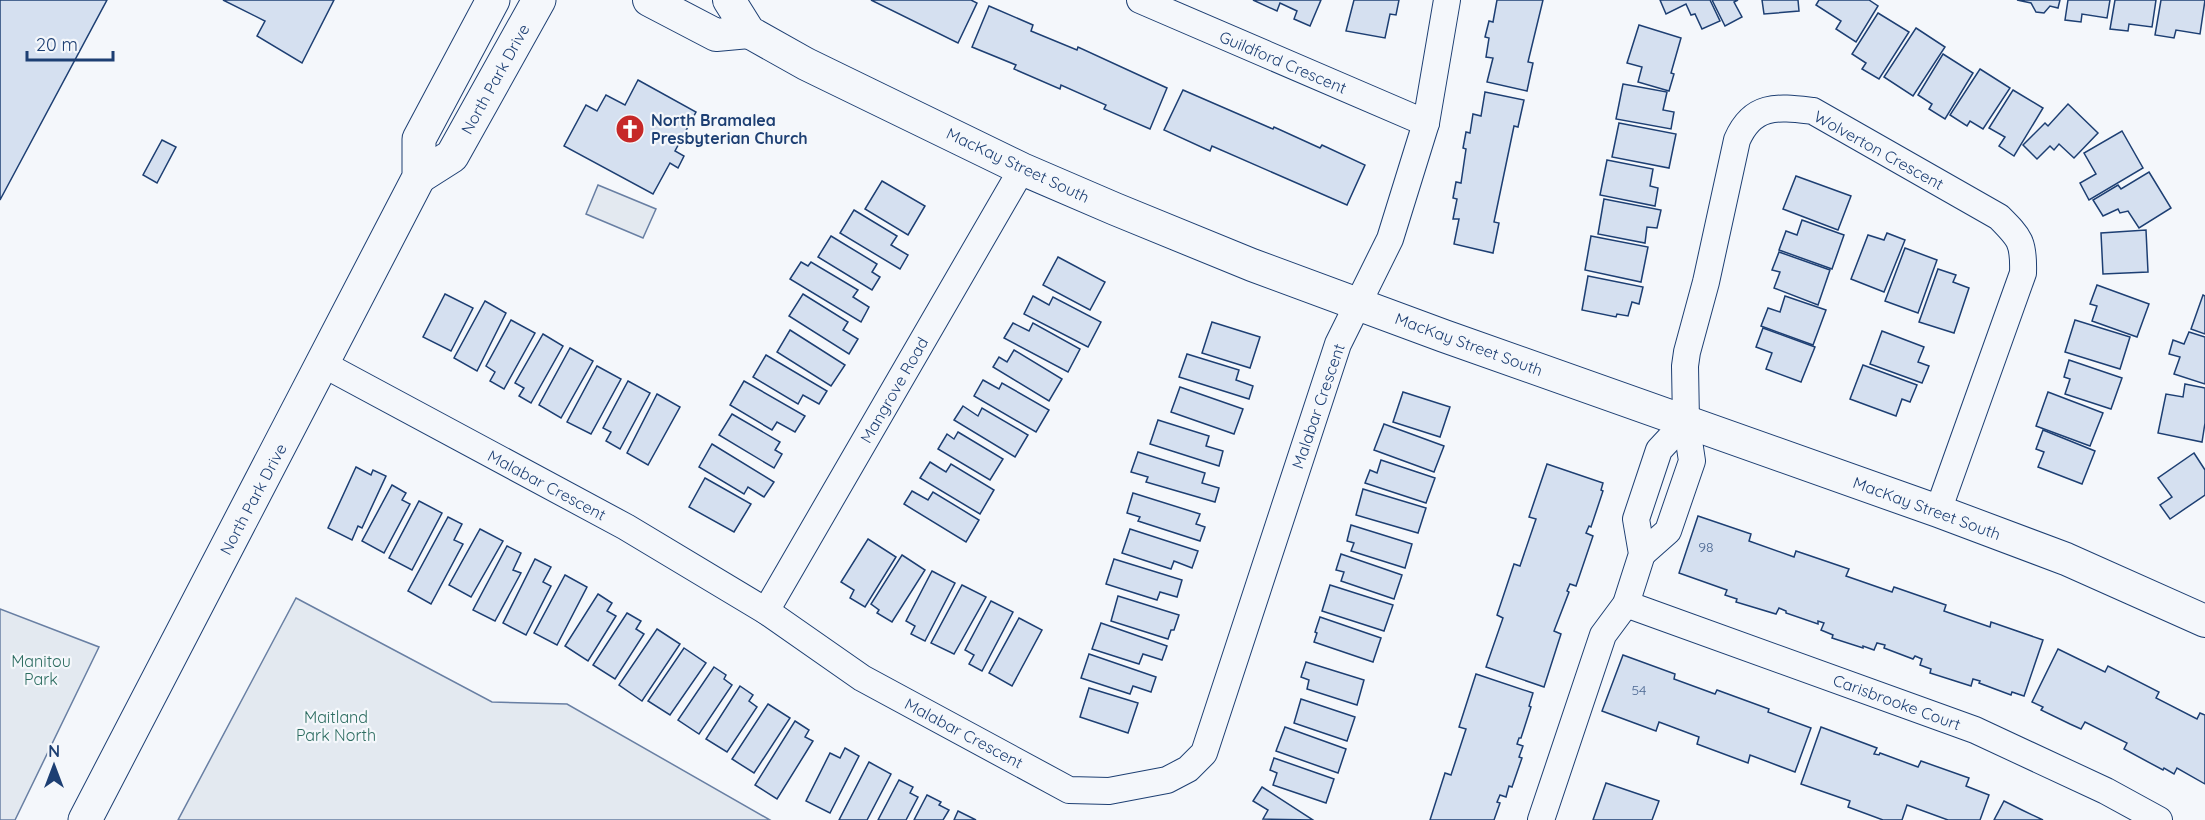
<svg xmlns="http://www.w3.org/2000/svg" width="2205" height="820" viewBox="0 0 2205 820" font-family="Quicksand,sans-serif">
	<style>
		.park { fill: #e3e9f0; stroke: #687fa3; stroke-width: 1.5 }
		.building { fill: #d5e0f0; stroke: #1d3f73; stroke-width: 1.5 }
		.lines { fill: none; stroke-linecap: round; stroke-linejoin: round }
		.minor-casing { stroke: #1d3f73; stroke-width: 28 }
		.tertiary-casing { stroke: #1d3f73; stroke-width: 34 }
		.secondary-casing { stroke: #1d3f73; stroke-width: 35 }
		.minor { stroke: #f4f7fb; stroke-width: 26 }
		.tertiary { stroke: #f4f7fb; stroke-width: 32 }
		.secondary { stroke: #f4f7fb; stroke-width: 33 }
		.labels { text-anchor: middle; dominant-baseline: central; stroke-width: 4.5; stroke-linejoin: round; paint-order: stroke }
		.number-label { font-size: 14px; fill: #4b6792 }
		.street-label { font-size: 16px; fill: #1d3f73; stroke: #f4f7fb }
		.poi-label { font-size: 16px; font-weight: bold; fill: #1d3f73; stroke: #f4f7fb; text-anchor: start }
		.park-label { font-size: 16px; fill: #2c6c60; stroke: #f4f7fb }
	</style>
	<rect width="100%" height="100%" fill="#f4f7fb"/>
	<g class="park">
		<path d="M598,185l58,24 -13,29 -57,-24z"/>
		<path d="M296,598l196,104 75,2 203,116h-592z"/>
		<path d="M0,609l99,38 -84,173h-15z"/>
	</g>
	<g class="building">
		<path d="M0,0h107l-107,200z"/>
		<path d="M223,0h111l-32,63 -45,-27 8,-15z"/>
		<path d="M871,0h100l6,3 -19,40z"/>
		<path d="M1253,0h68l-11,26 -16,-7 3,-8 -17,-8 -3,8z"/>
		<path d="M1354,0h45l-3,15 -6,-1 -5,24 -39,-7z"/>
		<path d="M1497,0h46l-15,62 5,1 -6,28 -40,-9 6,-24 -7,-1 3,-19 -4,-1 4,-16 4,1z"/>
		<path d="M1660,0h50l10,21 -18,8 -7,-15 -4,1 -5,-11 -20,10z"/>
		<path d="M1712,0h26l-4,2 8,15 -17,9z"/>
		<path d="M1762,0h36l1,11 -35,3z"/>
		<path d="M1819,0h50l9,6 -22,36 -20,-13 5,-8 -25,-16z"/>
		<path d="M2017,0h43l-2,8 -8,-2 -6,7 -8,-1 -5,-9z"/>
		<path d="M2068,0h42l-3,18 -25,-4 -1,8 -16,-2z"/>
		<path d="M2115,0h41l-4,27 -23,-3 -1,7 -18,-2z"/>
		<path d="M2161,0h44l-5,34 -24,-4 -2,8 -19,-3z"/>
		<path d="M989,6l44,19 -2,6 46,19 1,-3 89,41 -17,41 -46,-20 2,-4 -45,-20 -1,4 -46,-20 2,-4 -44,-18z"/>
		<path d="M1878,13l31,19 -30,47 -17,-10 4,-6 -14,-9z"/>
		<path d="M1639,25l42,13 -10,35 3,1 -5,17 -31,-9 4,-15 -15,-4z"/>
		<path d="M1916,28l29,19 -32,49 -29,-19z"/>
		<path d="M1943,54l30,19 -28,46 -16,-10 3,-5 -14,-9z"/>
		<path d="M1980,69l30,19 -27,41 -13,-8 -3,5 -17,-11z"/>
		<path d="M638,80l58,32 -21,39 9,5 -6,12 -8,-5 -17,31 -89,-48 22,-41 11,6 9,-16 19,10z"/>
		<path d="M1623,84l44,8 -4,18 11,2 -3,17 -55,-10z"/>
		<path d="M1183,90l90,39 1,-2 46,21 2,-3 43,20 -18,40 -135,-59 -2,5 -46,-21z"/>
		<path d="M2013,90l30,18 -29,48 -15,-10 6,-9 -16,-9z"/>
		<path d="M1485,92l39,8 -6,27 -4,-1 -20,96 5,1 -6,30 -39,-9 5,-25h-6l4,-20 -4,-1 3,-16 5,1 5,-34 -3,-1 3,-16 4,1 3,-19 8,2z"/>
		<path d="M2068,104l30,29 -24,25 -15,-14 -5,6 -4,-4 -13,13 -14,-14 22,-22 3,3z"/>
		<path d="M1619,123l57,11 -7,34 -57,-11z"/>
		<path d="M2122,131l21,37 -54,32 -9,-17 16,-9 -12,-21z"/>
		<path d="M162,140l14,7 -19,36 -14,-8z"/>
		<path d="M1607,160l46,9 -3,17 8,2 -3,18 -55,-11z"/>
		<path d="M2149,172l22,36 -32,20 -11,-17 -8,2 -2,-4 -15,7 -10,-16 25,-15 3,4z"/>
		<path d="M1796,176l55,20 -13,34 -55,-21z"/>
		<path d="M882,181l43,25 -17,29 -43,-26z"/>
		<path d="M1604,199l57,11 -4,18 -10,-1 -2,16 -47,-9z"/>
		<path d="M854,210l43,26 -6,9 17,10 -8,14 -60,-36z"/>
		<path d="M1802,220l42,15 -12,34 -53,-19 7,-19 11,4z"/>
		<path d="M2146,230l2,42 -45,2 -2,-41z"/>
		<path d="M1887,233l18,7 -21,52 -33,-13 17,-44 16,5z"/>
		<path d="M831,236l46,28 -5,8 8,5 -8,13 -54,-33z"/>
		<path d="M1591,236l57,11 -7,35 -56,-12z"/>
		<path d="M1905,248l32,12 -19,53 -33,-12z"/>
		<path d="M1779,252l51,18 -12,35 -44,-17 6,-16 -8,-2z"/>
		<path d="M1058,257l47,25 -15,28 -47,-25z"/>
		<path d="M801,262l7,4 3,-4 47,28 -5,7 16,10 -8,15 -71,-43z"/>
		<path d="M1938,269l18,6 -3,7 16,6 -15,45 -35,-11z"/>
		<path d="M1588,276l55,11 -4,17 -7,-2 -4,14 -11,-2 -1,3 -34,-7z"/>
		<path d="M2097,285l52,19 -12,33 -45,-16 5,-15 -7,-2z"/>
		<path d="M445,294l28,14 -22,43 -28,-14z"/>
		<path d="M803,294l45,28 -5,8 15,9 -9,15 -60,-38z"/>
		<path d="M2203,295l2,1v38l-14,-5z"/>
		<path d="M1033,296l16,9 4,-8 48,25 -13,25 -64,-33z"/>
		<path d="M1785,296l41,14 -13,35 -52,-19 7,-18 12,4z"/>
		<path d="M485,301l21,12 -29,58 -23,-13z"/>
		<path d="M511,320l24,13 -31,56 -14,-8 5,-9 -9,-6z"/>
		<path d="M2075,320l55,17 -10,32 -55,-17z"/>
		<path d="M1212,322l48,15 -10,31 -48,-15z"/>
		<path d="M1013,323l16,8 4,-8 47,26 -12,23 -64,-34z"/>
		<path d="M1763,328l52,19 -14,35 -35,-13 6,-16 -16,-6z"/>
		<path d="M790,330l55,35 -14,21 -54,-34z"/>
		<path d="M1882,331l42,16 -6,15 11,4 -7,17 -52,-19z"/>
		<path d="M2189,332l16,5v47l-31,-10 6,-17 -11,-3 4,-14 11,4z"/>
		<path d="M543,334l20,12 -32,57 -12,-7 5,-8 -9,-5z"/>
		<path d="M570,348l23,13 -32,57 -22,-13z"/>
		<path d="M1014,350l48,29 -13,22 -56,-34 6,-10 8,5z"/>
		<path d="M1187,354l52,16 -3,10 17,6 -4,13 -70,-22z"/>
		<path d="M766,355l61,36 -8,13 -16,-9 -5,9 -45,-27z"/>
		<path d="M2069,360l53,18 -11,31 -46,-15 5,-15 -6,-2z"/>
		<path d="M1863,365l54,20 -7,17 -8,-3 -6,17 -46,-17z"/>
		<path d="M597,366l24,13 -30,55 -24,-12z"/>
		<path d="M983,380l16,9 3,-6 47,27 -13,22 -62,-36z"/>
		<path d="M628,381l22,12 -30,56 -14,-8 5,-9 -8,-4z"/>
		<path d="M744,381l61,35 -10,16 -18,-10 -5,8 -42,-25z"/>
		<path d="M2185,384l20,4v35l-3,19 -44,-9 8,-39 17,3z"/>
		<path d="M1180,387l63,22 -9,25 -63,-22z"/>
		<path d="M1403,392l47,15 -10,30 -47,-15z"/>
		<path d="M2048,392l55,21 -13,33 -54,-20z"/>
		<path d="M657,394l23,13 -32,58 -21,-12z"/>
		<path d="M963,406l15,10 4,-8 46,27 -13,22 -61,-37z"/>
		<path d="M732,414l48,28 -5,8 7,4 -8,14 -55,-33z"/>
		<path d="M1158,420l51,16 -3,10 17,5 -4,15 -69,-22z"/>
		<path d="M1384,424l60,22 -10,26 -60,-22z"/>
		<path d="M2043,430l52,21 -13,33 -44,-17 6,-15 -8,-3z"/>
		<path d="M958,432l45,27 -13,21 -52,-31 9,-15 7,5z"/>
		<path d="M712,444l62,38 -10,15 -16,-10 -4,7 -45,-27z"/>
		<path d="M1138,452l67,21 -3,10 17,5 -4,14 -69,-20 2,-5 -17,-5z"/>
		<path d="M2194,453l11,17v25l-35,24 -10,-14 12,-8 -14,-19z"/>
		<path d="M1381,460l54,18 -9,25 -61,-20 5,-13 7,3z"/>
		<path d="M930,462l16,10 5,-8 43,26 -14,24 -60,-36z"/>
		<path d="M1547,464l56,19 -2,7 2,1 -12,36 -2,-1 -3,7 7,3 -17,50 -6,-2 -3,7 2,1 -15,39 7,3 -17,53 -58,-20 17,-49 -6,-3 17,-51 6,2 16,-47 -7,-2z"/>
		<path d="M356,467l15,8 2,-5 13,6 -24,52 -4,-2 -6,14 -24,-12z"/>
		<path d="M705,478l46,26 -17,28 -45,-25z"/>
		<path d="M392,485l14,8 -4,7 8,4 -26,49 -22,-12z"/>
		<path d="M1363,489l63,19 -8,25 -62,-18z"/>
		<path d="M912,491l16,9 5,-8 46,28 -13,22 -62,-38z"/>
		<path d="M1133,493l67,21 -4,10 9,3 -5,14 -62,-20 2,-4 -13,-4z"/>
		<path d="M419,501l23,12 -30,57 -23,-12z"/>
		<path d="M1698,516l53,18 -2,7 45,16 2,-6 53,18 -3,7 46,16 2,-5 52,18 -2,6 46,16 1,-5 52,18 -19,56 -12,-4 -1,3 -32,-12 1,-2 -7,-2 -2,7 -41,-13 1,-4 -11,-4 2,-6 -7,-3 -2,3 -29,-11 1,-3 -8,-2 -3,7 -11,-4v2l-31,-10 1,-3 -12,-5 3,-7 -6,-2v3l-32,-11v-2l-7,-3 -3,6 -40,-12 1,-3 -12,-4 2,-5 -48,-17z"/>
		<path d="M448,517l14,7 -8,16 9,4 -32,60 -23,-13z"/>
		<path d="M1351,525l61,19 -7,24 -54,-17 3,-8 -7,-2z"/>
		<path d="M480,529l23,12 -32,56 -22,-12z"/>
		<path d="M1130,529l68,22 -6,17 -18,-7 -3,8 -49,-16z"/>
		<path d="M868,539l28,18 -31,50 -15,-9 4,-8 -13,-8z"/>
		<path d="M507,546l14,7 -8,17 8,3 -26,48 -22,-11z"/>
		<path d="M1341,554l61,21 -8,24 -53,-18 3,-9 -8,-2z"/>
		<path d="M902,555l23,15 -33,52 -15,-9 2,-3 -8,-6z"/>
		<path d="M535,559l16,8 -8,15 8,4 -25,49 -23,-12z"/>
		<path d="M1114,559l68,21 -5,17 -17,-5 -3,8 -51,-16z"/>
		<path d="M932,571l23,12 -30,58 -14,-7 4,-8 -9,-5z"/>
		<path d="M565,575l22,12 -30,58 -23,-12z"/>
		<path d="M962,585l24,12 -32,57 -23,-11z"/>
		<path d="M1330,585l63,20 -9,26 -62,-20z"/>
		<path d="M598,594l14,9 -5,8 9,5 -28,45 -23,-15z"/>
		<path d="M1118,596l61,19 -5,15h-3l-3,9 -57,-18z"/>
		<path d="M991,601l22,11 -31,59 -13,-7 5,-9 -9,-5z"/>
		<path d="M627,613l14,8 -5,8 8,5 -29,45 -22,-14z"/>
		<path d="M1320,617l61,21 -8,24 -59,-20 3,-9 -2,-1z"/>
		<path d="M1019,618l23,12 -30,56 -23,-13z"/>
		<path d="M1101,623l66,23 -5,14 -19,-6 -4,10 -47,-15z"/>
		<path d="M657,629l23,15 -38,57 -23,-16z"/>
		<path d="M684,648l22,15 -36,52 -22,-14z"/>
		<path d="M2058,649l47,23 3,-6 51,26 -3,6 41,21 3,-6 5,2v69l-28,-16 -3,6 -10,-6 -1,2 -39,-21 3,-6 -42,-21 -4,7 -11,-5 -29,-14 2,-3 -11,-5z"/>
		<path d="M1089,654l67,23 -5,15 -18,-6 -3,8 -49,-16z"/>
		<path d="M1623,655l52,19 -1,5 41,15 2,-4 52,19 -1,3 43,16 -16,44 -45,-17 -2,8 -51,-19 2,-7 -40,-15 -3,9 -54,-20z"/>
		<path d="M1306,662l58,18 -7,25 -50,-16 2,-9 -8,-3z"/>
		<path d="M714,667l12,8 -2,4 8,6 -33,49 -21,-14z"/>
		<path d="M1476,674l57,19 -4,13 2,1 -10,31h-2l-2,6 6,2 -4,11 3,1 -10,29 -3,-1 -3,11 -6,-2 -3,7 3,1 -6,17h-64l15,-47 6,2 15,-46 -7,-2z"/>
		<path d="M740,686l13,9 -4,6 8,6 -30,45 -21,-13z"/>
		<path d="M1089,688l49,15 -10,30 -48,-16z"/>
		<path d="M1301,699l54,18 -8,24 -53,-18z"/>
		<path d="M768,704l22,14 -36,55 -22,-14z"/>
		<path d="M795,721l14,9 -4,7 8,4 -36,58 -22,-14z"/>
		<path d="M1285,727l61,22 -8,24 -62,-22z"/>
		<path d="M1821,727l56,21 -3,6 5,1 1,-2 38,14 3,-6 48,17 -3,8 23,9 -9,25h-32l-41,-15 -5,15h-19l-35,-13 2,-6 -49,-17z"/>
		<path d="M845,748l14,8 -29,57 -24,-12 24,-48 10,5z"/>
		<path d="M1274,758l60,21 -8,24 -53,-18 4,-12 -7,-3z"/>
		<path d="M869,762l22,12 -24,46h-28z"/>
		<path d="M899,780l14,7 -3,6 8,4 -12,23h-28z"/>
		<path d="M1606,783l53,18 -7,19h-59z"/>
		<path d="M1262,787l51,33 -50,-1 5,-9 -15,-9z"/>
		<path d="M927,795l14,7 -2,3 10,5 -6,10h-29z"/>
		<path d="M2004,801l18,9 21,10h-49z"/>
		<path d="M958,811l18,9h-22z"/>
	</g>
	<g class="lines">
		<g class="minor-casing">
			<g id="minor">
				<path d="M1140,0l286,123"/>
				<path d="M323,364l303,163 140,84 96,67 207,112 40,1 58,-11 21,-11 16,-16 134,-409 52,-105 36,-116 21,-123"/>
				<path d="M1642,554l26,-23 24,-70 -6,-40 -1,-55 2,-14 19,-70 31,-142c16,-37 41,-33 76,-29l186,106c21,21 25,25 24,56l-85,238"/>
				<path d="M1626,604l349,126 131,61 53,29"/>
				<path d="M766,611l256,-442"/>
				<path d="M1541,820l62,-185 23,-31 16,-50 -6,-35 23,-69 27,-29"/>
			</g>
		</g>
		<g class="tertiary-casing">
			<g id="tertiary">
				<path d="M649,0l67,35 33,-3"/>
				<path d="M729,0l20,32 57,32 216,105 93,40 137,56 192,71 494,175 128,48 139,62"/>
			</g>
		</g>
		<g class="secondary-casing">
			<g id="secondary">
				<path d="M419,177l33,-21 87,-156"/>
				<path d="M85,820l334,-643v-38l74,-139"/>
			</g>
		</g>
		<use href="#minor" class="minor"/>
		<use href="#tertiary" class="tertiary"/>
		<use href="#secondary" class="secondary"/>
	</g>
	<defs>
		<g id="church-disc" transform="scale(1.5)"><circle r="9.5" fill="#c62828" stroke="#f4f7fb"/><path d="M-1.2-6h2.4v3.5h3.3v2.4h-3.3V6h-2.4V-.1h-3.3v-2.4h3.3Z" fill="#fff"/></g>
	</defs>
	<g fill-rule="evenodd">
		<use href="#church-disc" x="630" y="129"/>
	</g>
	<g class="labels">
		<g class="number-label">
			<text x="1706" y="547">98</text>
			<text x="1639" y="690">54</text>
		</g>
		<g class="street-label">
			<text transform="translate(1283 62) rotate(23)">Guildford Crescent</text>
			<text transform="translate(495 79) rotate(-61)">North Park Drive</text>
			<text transform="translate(1879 150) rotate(29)">Wolverton Crescent</text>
			<text transform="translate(1018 165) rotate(25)">MacKay Street South</text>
			<text transform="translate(1469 344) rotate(20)">MacKay Street South</text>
			<text transform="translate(894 390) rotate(-60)">Mangrove Road</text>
			<text transform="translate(1318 406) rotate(-71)">Malabar Crescent</text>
			<text transform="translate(547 485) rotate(28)">Malabar Crescent</text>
			<text transform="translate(253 499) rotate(-62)">North Park Drive</text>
			<text transform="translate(1927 508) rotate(20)">MacKay Street South</text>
			<text transform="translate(1897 702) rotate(20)">Carisbrooke Court</text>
			<text transform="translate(964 733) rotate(28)">Malabar Crescent</text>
		</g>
		<g class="poi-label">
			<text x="651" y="120">North Bramalea<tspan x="651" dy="18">Presbyterian Church</tspan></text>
		</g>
		<g class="park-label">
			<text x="41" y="661">Manitou<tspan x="41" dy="18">Park</tspan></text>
			<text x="336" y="717">Maitland<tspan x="336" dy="18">Park North</tspan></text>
		</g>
	</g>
	<g transform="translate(54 766)" stroke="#f4f7fb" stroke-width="4.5" paint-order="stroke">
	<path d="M0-4.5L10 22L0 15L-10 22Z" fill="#1d3f73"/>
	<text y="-9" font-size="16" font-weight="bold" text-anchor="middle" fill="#1d3f73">N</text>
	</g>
	<path d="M27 51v9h86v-9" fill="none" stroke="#1d3f73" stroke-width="3"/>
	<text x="36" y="51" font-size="18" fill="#1d3f73" stroke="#f4f7fb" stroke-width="4.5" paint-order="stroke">20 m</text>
</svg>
